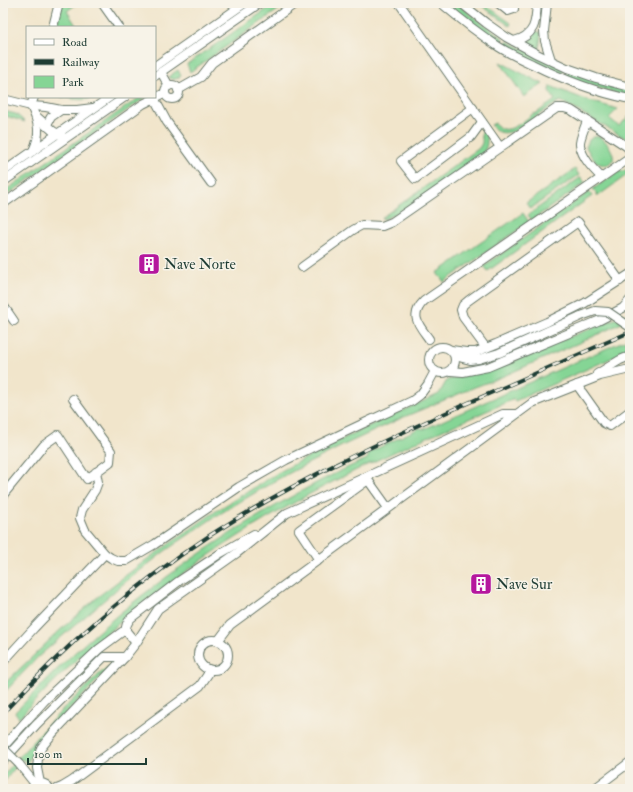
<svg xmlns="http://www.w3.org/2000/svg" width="633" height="792" viewBox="0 0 633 792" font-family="'IM FELL Double Pica',serif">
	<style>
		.green { fill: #85d595; stroke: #528964 }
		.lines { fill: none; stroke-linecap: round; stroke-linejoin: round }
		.minor-casing { stroke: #687869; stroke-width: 10 }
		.minor { stroke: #fff; stroke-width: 8 }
		.rail-casing { stroke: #1f3d34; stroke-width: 4 }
		.rail { stroke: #f7f3e8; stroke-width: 2.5; stroke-dasharray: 8; stroke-linecap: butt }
		.minor-bridge-casing { stroke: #687869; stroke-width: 10; stroke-linecap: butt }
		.minor-bridge { stroke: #fff; stroke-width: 8 }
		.labels { text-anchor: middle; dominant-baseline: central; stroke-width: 3; stroke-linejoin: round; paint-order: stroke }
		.poi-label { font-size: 15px; fill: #1f3d34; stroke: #f7f3e8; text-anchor: start }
	</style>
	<rect width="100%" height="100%" fill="#f7f3e8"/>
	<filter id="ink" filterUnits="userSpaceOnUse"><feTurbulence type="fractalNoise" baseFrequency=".025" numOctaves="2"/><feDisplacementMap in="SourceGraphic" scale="8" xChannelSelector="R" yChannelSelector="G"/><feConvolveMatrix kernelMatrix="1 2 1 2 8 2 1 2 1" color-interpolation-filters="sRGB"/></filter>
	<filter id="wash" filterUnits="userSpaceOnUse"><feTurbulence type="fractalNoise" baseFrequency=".012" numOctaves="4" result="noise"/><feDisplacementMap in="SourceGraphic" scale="16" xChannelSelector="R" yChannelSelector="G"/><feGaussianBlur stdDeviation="0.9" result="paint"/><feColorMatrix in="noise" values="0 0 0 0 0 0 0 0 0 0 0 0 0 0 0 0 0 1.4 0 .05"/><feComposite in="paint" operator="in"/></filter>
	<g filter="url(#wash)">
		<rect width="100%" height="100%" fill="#f1e5cb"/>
		<g class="green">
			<path d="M62,3h16l-11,8 10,16h-21z"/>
			<path d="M276,3h12l-98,69 -3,-8z"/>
			<path d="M445,3h12l19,16 27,19 -4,6z"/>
			<path d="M478,3h5l28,20 -1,3z"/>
			<path d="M536,31l5,2 -2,18 -12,-7 4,-5z"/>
			<path d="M507,41l57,28 -3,7 -58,-29z"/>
			<path d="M500,62l43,22 -19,13z"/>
			<path d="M178,70l3,6 -5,3h-5l-3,-2z"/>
			<path d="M568,71l62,18v8l-65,-19z"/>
			<path d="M550,86l39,15 29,8 -9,9 10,8 9,-9 2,4v20l-69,-40 -3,1 -43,29c-11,3 -17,3 -24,-6l4,-2c2,2 3,4 5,5 10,6 26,-9 34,-15l1,1 20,-14 -6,-9z"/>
			<path d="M61,97h34c-11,5 -22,2 -34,0z"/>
			<path d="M140,97h6l-143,101v-6z"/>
			<path d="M3,111l13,3 9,8 -22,-7z"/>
			<path d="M483,131c5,5 5,13 2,19 -1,2 -5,5 -7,7 -29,21 -61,46 -93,62l-4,-1 97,-69c5,-6 5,-7 3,-15z"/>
			<path d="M593,137c3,0 4,-1 6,0 7,2 16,16 14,23 -1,2 -3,3 -4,4 -12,4 -18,-8 -23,-17l3,-7z"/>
			<path d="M575,169l4,6 -49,34 -4,-6z"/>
			<path d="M630,169v6h-3l-29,21 -5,-7 25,-17z"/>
			<path d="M581,177l4,6 -53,37 -4,-5z"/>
			<path d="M589,192l3,4 -104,75 -4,-5z"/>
			<path d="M523,213l6,9 -85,60 -7,-9z"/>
			<path d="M630,313v6l-40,19 -91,40 -24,9 -71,30 -60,28 -66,34 -65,39 -48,33 -42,33 -85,73 -35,37v-9l56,-54 41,-36 46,-35 70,-49 65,-40 79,-41 79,-36 8,-14 60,-16 40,-18z"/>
			<path d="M630,338v12l-115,51 -1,-2c-79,35 -160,68 -234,112 -78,45 -149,98 -215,160 -16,15 -31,31 -46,47l-4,-6c25,-25 49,-51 76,-74 67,-60 147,-113 227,-156 16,-8 32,-16 49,-23l3,-7 49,-24 5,1z"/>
			<path d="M114,663l-64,67 -15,18 -8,15 -5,-4 -19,24v-7c24,-29 49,-57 77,-83 11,-11 21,-22 34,-30z"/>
		</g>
	</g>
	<g filter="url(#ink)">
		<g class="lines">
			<g class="minor-casing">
				<g id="minor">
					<path d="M102,3l17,24"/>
					<path d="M399,3l101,144"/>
					<path d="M441,3c19,16 38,31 58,44 11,7 22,12 33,17 32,16 63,28 98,35"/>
					<path d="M461,3l25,20 20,14 31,17 30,14 29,10 34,9"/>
					<path d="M498,3l10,8 6,-2v-6"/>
					<path d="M547,3l-3,28 1,10 6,19"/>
					<path d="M53,27l6,-24"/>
					<path d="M514,41c21,-5 22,-19 23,-38"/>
					<path d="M155,66l90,-63"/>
					<path d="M161,72l8,14"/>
					<path d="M155,76l105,-73"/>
					<circle cx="172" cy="92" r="7"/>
					<path d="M178,90l23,-13 11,-14 84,-60"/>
					<path d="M154,98l13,24 44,61"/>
					<path d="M3,99l28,7 15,1 15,3h16l16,-2"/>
					<path d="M31,106c8,17 10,28 2,45"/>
					<path d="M31,106l3,-9"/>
					<path d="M473,108l-72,53 14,18 56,-42 11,-15"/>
					<path d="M36,116l17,15 9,5"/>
					<path d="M587,121c-2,6 -8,19 -7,24 2,13 13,24 21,32"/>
					<path d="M46,126l5,-9 10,-7"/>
					<path d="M3,172l107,-75"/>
					<path d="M3,182l122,-85"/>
					<path d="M3,204l140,-100 22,-11"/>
					<path d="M302,267l51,-37 9,-5 20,1 10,-4 165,-114h7l7,2 55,36 4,4"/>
					<path d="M3,305l11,16"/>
					<path d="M429,339c-10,-14 -20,-23 -5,-38l206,-143"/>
					<circle cx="442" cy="360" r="13"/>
					<path d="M486,348l-23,-31 -2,-7 2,-5 6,-5 109,-78 42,59"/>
					<path d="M451,350l15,2h10l20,-8 51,-22 38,-19 45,-29"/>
					<path d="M455,356l15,4 9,-1 20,-6 82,-37"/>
					<path d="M451,371l12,1 25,-5 110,-46 25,-13 7,-8"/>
					<path d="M597,374l23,-14 10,-4"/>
					<path d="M577,385l27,38 6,3 20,-15"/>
					<path d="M96,472l2,10 -3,8 -13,20 -2,8 5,12 20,24 6,4 7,3h8l29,-17 84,-57 47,-27 74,-35 52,-24 8,-6 8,-11 7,-13"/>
					<path d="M3,495l41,-50 14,-10 29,44 23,-17 1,-11 -38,-52"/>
					<path d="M319,560l-20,-30 69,-50 20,28"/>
					<path d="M126,631c-1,-6 2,-9 5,-13l48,-37 42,-28 33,-19"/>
					<circle cx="213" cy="655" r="15"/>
					<path d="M218,641l12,-16 302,-222 68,-27 30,-7"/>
					<path d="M3,662l31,-34 71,-74"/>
					<path d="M3,747l42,-47 54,-51 23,-17 4,-1 10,12"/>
					<path d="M3,761l33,-36 68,-68h21"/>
					<path d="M19,764l16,20"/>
					<path d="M40,783l-3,-15 1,-9 3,-11 13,-16 71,-75 11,-14 22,-34 79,-56 50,-40 216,-99h13"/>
					<path d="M31,789c5,-7 14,-8 19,0"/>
					<path d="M57,789l5,-2 10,-6 128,-95 8,-12v-5"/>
					<path d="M594,789l36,-27"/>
				</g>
			</g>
			<use href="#minor" class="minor"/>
			<g class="rail-casing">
				<path id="rail" d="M3,713c61,-67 130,-127 206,-177 82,-53 171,-94 261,-134 53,-23 107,-47 160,-70"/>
			</g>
			<use href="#rail" class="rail"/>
			<g class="minor-bridge-casing">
				<g id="minor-bridge">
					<path d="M581,316l14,-5 13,1 22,15"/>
					<path d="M3,748l16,16"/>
				</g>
			</g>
			<use href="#minor-bridge" class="minor-bridge"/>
		</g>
	</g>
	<defs>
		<g id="building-square" transform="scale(1.15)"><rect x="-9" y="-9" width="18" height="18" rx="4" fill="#b5179e" stroke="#f7f3e8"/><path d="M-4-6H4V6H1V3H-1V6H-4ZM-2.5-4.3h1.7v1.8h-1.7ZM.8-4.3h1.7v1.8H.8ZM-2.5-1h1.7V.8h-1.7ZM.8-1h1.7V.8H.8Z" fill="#fff"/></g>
	</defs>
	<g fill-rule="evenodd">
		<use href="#building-square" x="149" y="264"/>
		<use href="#building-square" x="481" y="584"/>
	</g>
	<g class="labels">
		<g class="poi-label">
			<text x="164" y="264">Nave Norte</text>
			<text x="496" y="584">Nave Sur</text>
		</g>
	</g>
	<rect width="633" height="792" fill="none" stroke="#f7f3e8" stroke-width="16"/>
	<rect x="26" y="26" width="130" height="72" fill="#f7f3e8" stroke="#a1aaa0"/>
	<rect x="34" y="39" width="20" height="6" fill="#ffffff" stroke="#a1aaa0"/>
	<text x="62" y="46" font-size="12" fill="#1f3d34">Road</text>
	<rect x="34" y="59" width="20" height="6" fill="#1f3d34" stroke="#a1aaa0"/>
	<text x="62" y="66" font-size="12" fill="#1f3d34">Railway</text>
	<rect x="34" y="76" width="20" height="12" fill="#85d595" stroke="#a1aaa0"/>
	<text x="62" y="86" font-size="12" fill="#1f3d34">Park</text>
	<path d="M28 758v6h118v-6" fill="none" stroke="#1f3d34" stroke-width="2"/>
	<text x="34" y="758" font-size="12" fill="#1f3d34" stroke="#f7f3e8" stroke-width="3" paint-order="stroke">100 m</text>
</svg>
